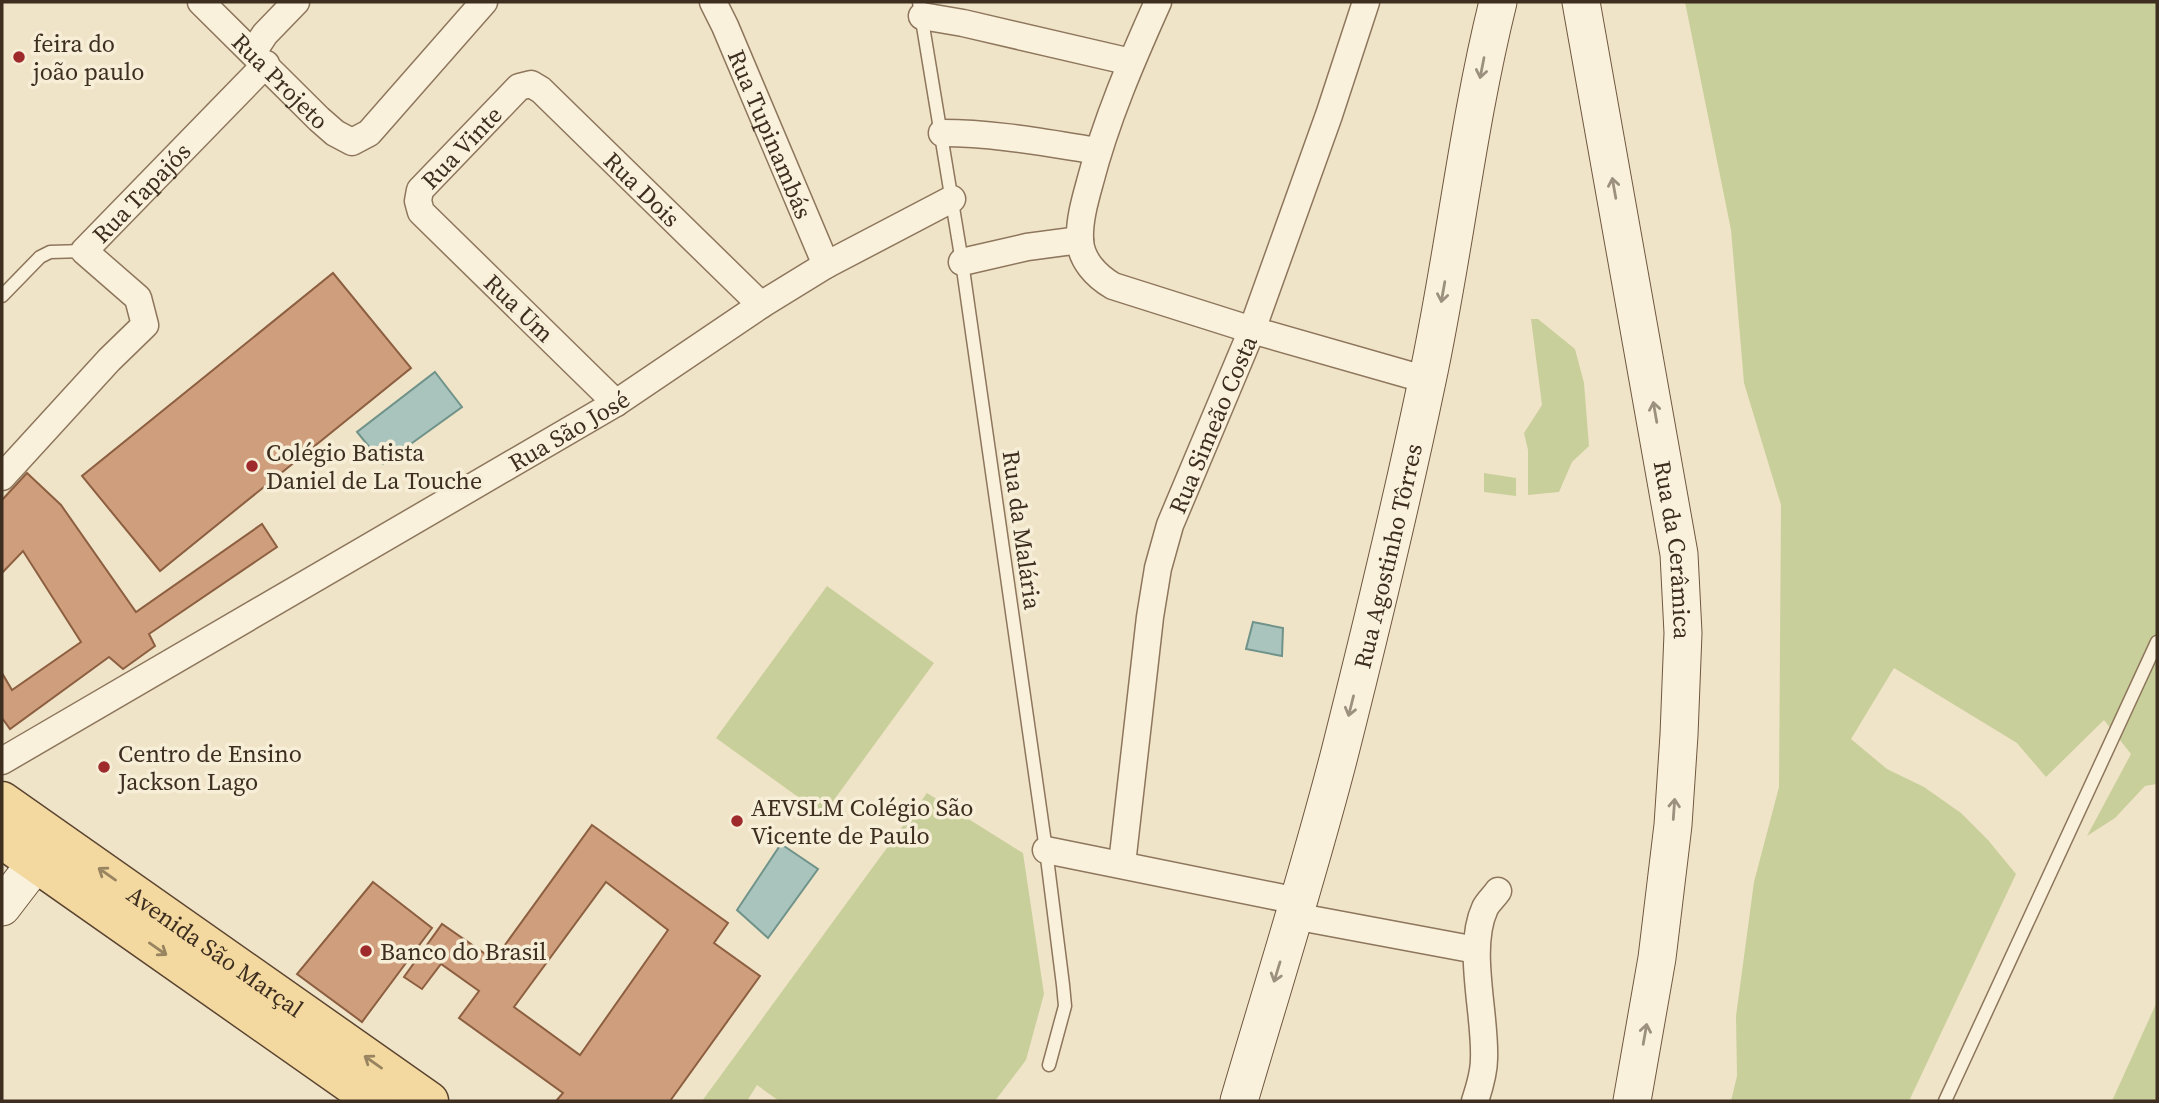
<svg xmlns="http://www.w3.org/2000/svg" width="2159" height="1103" viewBox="0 0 2159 1103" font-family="'Source Serif 4',serif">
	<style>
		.green { fill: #c9cf9b }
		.water { fill: #a9c4bc; stroke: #6f938a; stroke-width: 2 }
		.building { fill: #cf9f7d; stroke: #8d5f41; stroke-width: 2; fill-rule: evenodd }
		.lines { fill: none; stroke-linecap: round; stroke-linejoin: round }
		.lane-casing { stroke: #8d765c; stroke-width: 15 }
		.street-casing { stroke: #8d765c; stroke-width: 29 }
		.secondary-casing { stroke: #6f573f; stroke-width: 39 }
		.primary-casing { stroke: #5b4430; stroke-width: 41 }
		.lane { stroke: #faf1dc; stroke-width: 12 }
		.street { stroke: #faf1dc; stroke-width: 26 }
		.secondary { stroke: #faf1dc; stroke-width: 37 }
		.primary { stroke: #f3d9a0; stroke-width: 38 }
		.oneway { stroke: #9c907e }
		.oneway2 { stroke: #988460 }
		.poi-dot { fill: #9e2a2b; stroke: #f7eed8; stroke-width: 2.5 }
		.labels { text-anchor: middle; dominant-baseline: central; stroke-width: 7; stroke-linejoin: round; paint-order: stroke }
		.poi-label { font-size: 24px; fill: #3d2e20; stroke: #f7eed8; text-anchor: start }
		.street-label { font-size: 24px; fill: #3d2e20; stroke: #f7eed8 }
	</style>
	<rect width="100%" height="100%" fill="#f0e4c8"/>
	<g class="green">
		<path d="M1685,2h472v782l-12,2 -30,32 -28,18 44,-82 -27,-34 -58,57 -29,-34 -123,-75 -43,71 36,30 37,18 37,26 27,27 28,34 -107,227h-178l6,-25 -1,-60 18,-134 25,-95 2,-282 -37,-122 -13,-153z"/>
		<path d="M1531,319h7l37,30 9,34 5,63 -17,16 -13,30 -31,3v-45l-4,-17 18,-28z"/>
		<path d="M1484,473l32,5v18l-32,-4z"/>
		<path d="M827,586l107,77 -111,152 -107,-77z"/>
		<path d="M927,793l96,60 21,141 -18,66 -31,41h-216l-22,-16 -10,16h-45z"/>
		<path d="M2157,1002v99h-45l44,-97z"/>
	</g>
	<g class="water">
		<path d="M435,372l27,35 -79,57 -26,-32z"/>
		<path d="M1253,622l30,6 -1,28 -36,-7z"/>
		<path d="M781,844l37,25 -50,69 -31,-28z"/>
	</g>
	<g class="building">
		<path d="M333,273l78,95 -251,203 -78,-95z"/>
		<path d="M27,473l34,32 75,107 126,-88 15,23 -128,87 6,12 -32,23 -14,-12 -99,72 -8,-11v-45l10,17 69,-48 -58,-91 -21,22v-73z"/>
		<path d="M592,825l136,98 -14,20 46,33 -90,125h-114l7,-8 -104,-75 20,-27 -38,-27 -19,25 -18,-12 38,-53 52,36zM606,882l62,48 -88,125 -66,-48z"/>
		<path d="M373,882l59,46 -70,94 -65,-48z"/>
	</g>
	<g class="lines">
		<g class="lane-casing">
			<g id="lane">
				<path d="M919,2l43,260 84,588 17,135 2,21 -16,59"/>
				<path d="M2,296l38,-39 10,-5 34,-1"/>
				<path d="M1945,1101l212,-459"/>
			</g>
		</g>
		<g class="street-casing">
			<g id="street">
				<path id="s1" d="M201,2l118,117 16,14 17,9 17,-9 115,-131"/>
				<path id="s2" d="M713,2l12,24 101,239"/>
				<path d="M1158,2c-26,58 -52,118 -68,180 -5,18 -11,39 -10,58 1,20 16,36 33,46l139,44 175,50"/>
				<path d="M922,16l41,7 168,39"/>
				<path d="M253,52l12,-18 31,-32"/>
				<path d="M942,133c53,0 104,10 156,18"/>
				<path d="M962,262l65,-15 53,-7"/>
				<path id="s3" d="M616,403l-195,-191 -3,-11 2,-11 99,-103 12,-3 10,6 220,215"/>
				<path id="s4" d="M2,477l107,-117 36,-35 -7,-27 -54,-47 182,-187"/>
				<path id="s5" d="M2,761l614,-358 145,-98 65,-40 126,-66"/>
				<path d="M1046,850l252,51"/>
				<path id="s6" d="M1122,864l28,-247 8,-49 12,-43 82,-195 77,-215 37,-113"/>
				<path d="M1294,916l182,34"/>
				<path d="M1475,1101c4,-12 9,-29 9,-42 2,-45 -18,-110 1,-151 3,-6 9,-11 13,-17"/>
			</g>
		</g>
		<g class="secondary-casing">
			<g id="secondary">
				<path id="s7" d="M1581,2l98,552 4,79 -4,102 -6,90 -16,133 -25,143"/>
				<path d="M2,907l33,-43"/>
				<path id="s8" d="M1239,1101c34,-116 71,-232 101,-349 31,-123 61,-247 87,-371 27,-126 40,-254 71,-379"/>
			</g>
		</g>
		<g class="primary-casing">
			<g id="primary">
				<path id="s9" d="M2,801l427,300"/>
				<path d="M2,839l373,262"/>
			</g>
		</g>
		<use href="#lane" class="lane"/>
		<use href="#street" class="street"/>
		<use href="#secondary" class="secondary"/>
		<use href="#primary" class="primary"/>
	</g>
	<defs><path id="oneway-shaft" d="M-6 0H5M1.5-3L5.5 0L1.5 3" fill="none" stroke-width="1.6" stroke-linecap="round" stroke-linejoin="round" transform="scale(1.75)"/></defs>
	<g class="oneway">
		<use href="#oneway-shaft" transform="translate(1482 68) rotate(101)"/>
		<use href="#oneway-shaft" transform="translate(1614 188) rotate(-100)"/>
		<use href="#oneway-shaft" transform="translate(1443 292) rotate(100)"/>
		<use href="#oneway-shaft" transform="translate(1655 412) rotate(-100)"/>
		<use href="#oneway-shaft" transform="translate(1351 706) rotate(104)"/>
		<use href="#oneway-shaft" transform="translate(1674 809) rotate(-86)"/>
		<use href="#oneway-shaft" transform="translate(1277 972) rotate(107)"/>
		<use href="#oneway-shaft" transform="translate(1645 1034) rotate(-80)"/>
	</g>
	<g class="oneway2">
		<use href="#oneway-shaft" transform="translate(107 874) rotate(-145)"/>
		<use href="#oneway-shaft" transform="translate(158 949) rotate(35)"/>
		<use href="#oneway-shaft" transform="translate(373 1062) rotate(-145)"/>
	</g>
	<g class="poi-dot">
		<circle cx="19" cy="57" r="7"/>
		<circle cx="252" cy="466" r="7"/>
		<circle cx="104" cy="767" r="7"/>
		<circle cx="737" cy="821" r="7"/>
		<circle cx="366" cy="951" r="7"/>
	</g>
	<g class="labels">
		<g class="poi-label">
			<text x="33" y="43">feira do<tspan x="33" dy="28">joão paulo</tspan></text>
			<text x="266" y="452">Colégio Batista<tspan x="266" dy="28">Daniel de La Touche</tspan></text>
			<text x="118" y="753">Centro de Ensino<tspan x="118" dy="28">Jackson Lago</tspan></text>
			<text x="751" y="807">AEVSLM Colégio São<tspan x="751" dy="28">Vicente de Paulo</tspan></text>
			<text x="380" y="951">Banco do Brasil</text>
		</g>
		<g class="street-label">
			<text stroke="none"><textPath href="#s1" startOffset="112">Rua Projeto</textPath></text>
			<text stroke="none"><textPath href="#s2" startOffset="144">Rua Tupinambás</textPath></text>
			<text stroke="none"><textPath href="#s3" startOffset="355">Rua Vinte</textPath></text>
			<text stroke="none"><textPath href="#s3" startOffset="604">Rua Dois</textPath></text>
			<text stroke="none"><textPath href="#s4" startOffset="390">Rua Tapajós</textPath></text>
			<text transform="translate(519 308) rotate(44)">Rua Um</text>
			<text stroke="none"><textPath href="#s6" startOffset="452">Rua Simeão Costa</textPath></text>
			<text stroke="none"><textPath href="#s5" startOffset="656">Rua São José</textPath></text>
			<text transform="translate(1022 530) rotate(82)">Rua da Malária</text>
			<text stroke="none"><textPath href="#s7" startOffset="556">Rua da Cerâmica</textPath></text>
			<text stroke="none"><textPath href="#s8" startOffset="565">Rua Agostinho Tôrres</textPath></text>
			<text stroke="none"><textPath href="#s9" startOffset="261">Avenida São Marçal</textPath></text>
		</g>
	</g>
	<rect width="2159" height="1103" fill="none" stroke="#3d2e20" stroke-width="7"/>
</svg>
